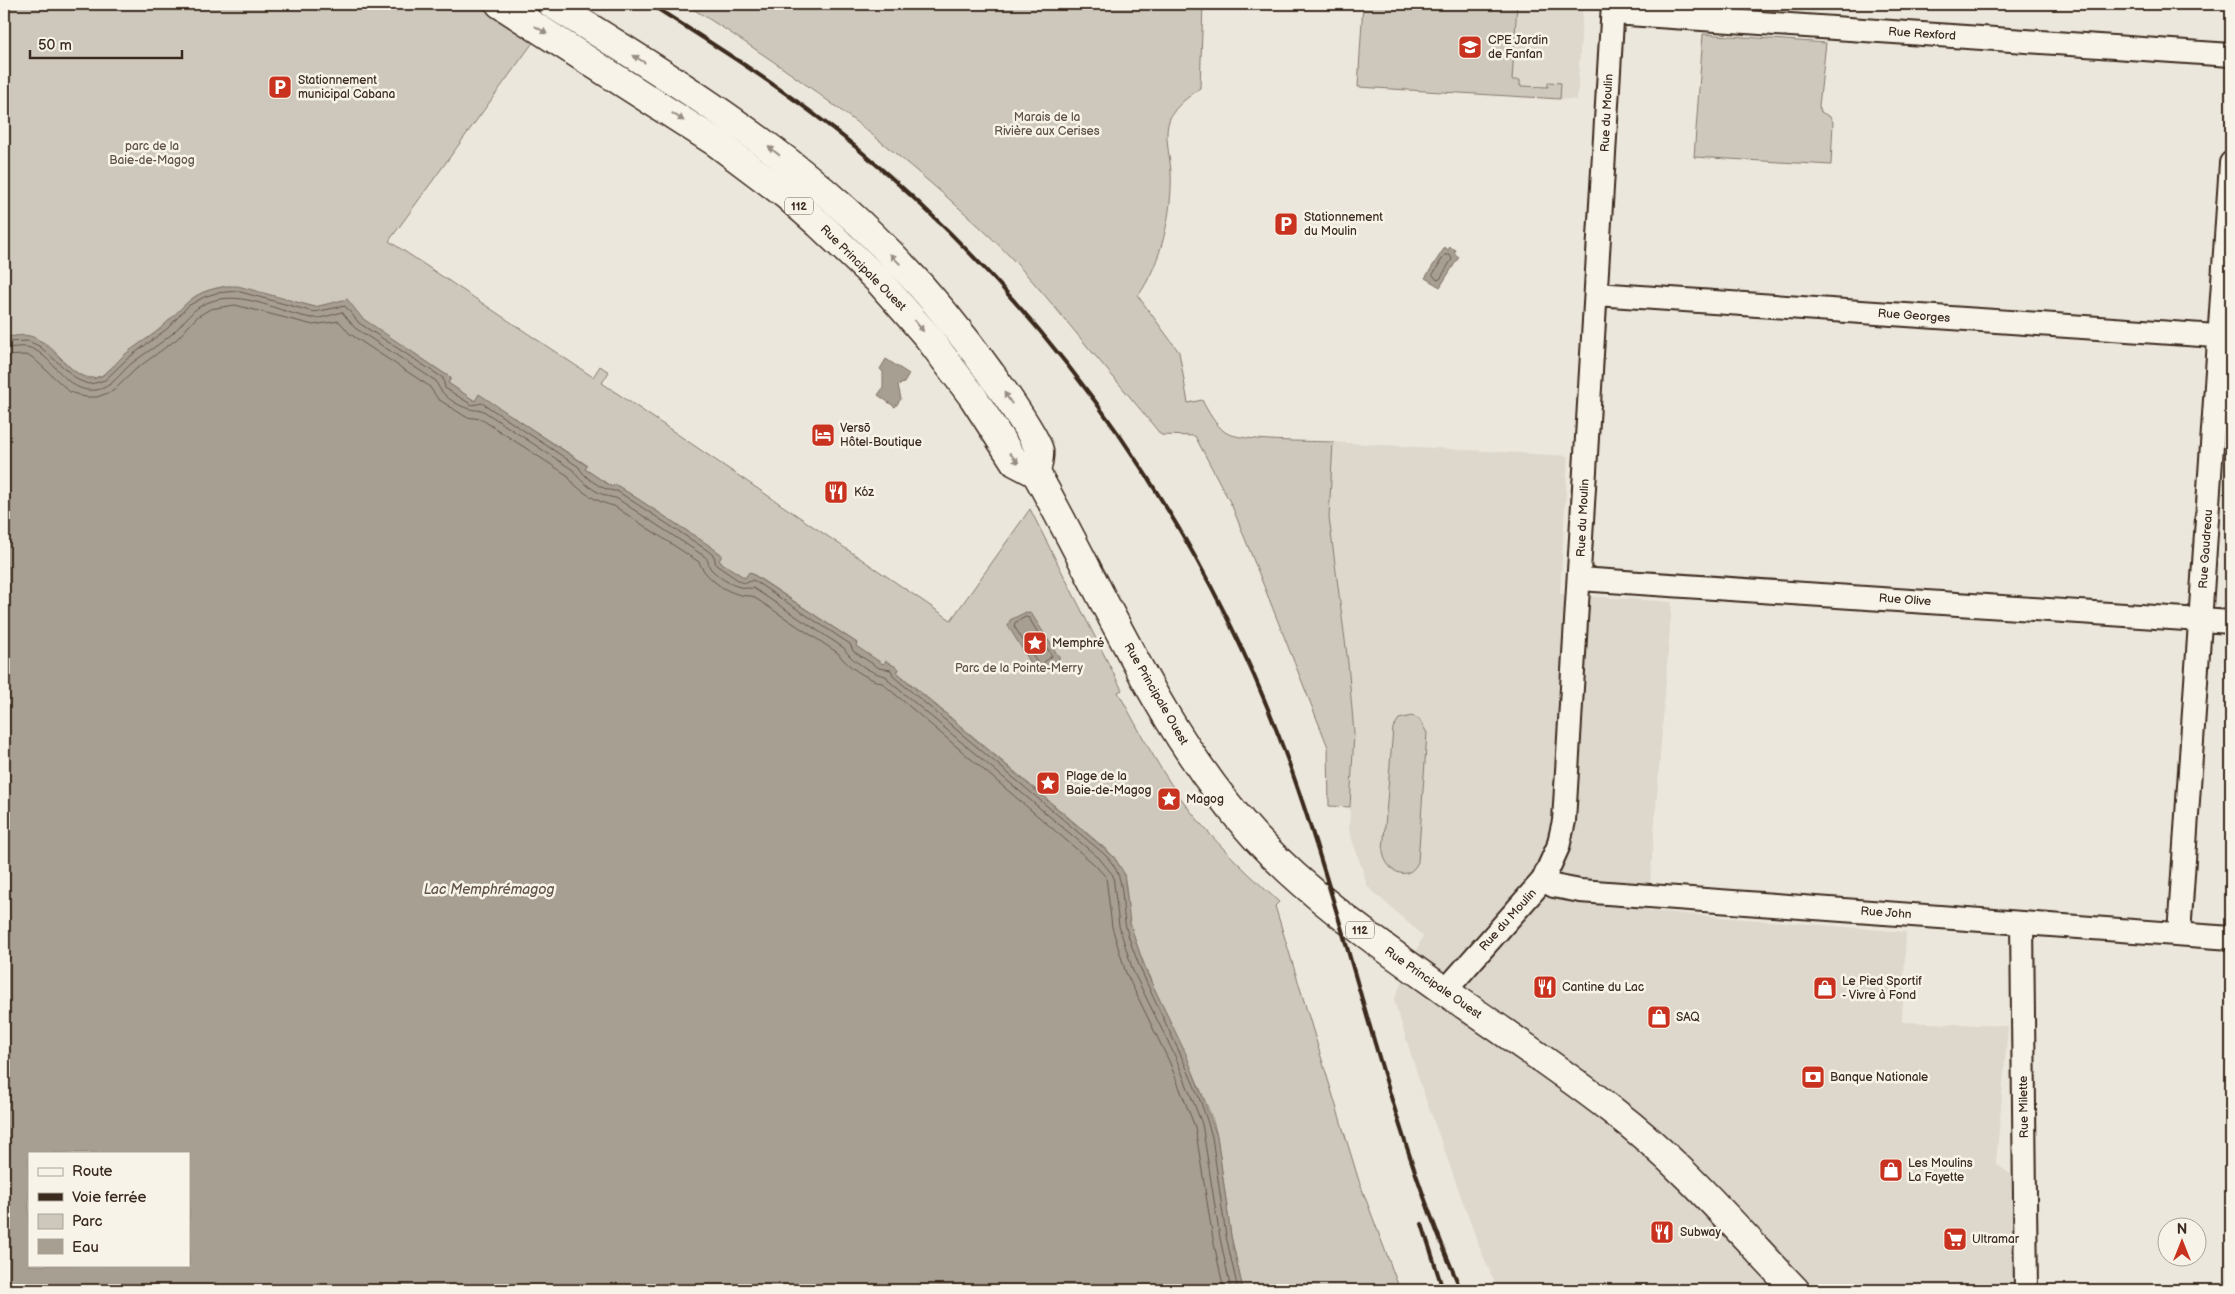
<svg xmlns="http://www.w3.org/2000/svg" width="2235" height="1294" viewBox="0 0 2235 1294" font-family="'Balsamiq Sans',sans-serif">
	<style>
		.built { fill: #ddd7cc }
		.green { fill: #cec8bc; stroke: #84796d }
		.water { fill: #a89f93; stroke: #7c7064; fill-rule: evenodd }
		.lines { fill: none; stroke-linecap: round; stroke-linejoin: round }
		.shore { stroke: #67594d; stroke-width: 1 }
		.minor-casing { stroke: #3b2a1e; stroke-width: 26 }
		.major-casing { stroke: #3b2a1e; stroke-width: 31 }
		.minor { stroke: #f7f3e8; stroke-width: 22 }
		.major { stroke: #f7f3e8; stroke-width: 28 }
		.rail { stroke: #3b2a1e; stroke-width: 4 }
		.oneway { fill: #998e83 }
		.labels { text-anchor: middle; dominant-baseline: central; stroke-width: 5; stroke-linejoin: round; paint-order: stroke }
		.shield { fill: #f7f3e8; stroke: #73665b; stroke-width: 1 }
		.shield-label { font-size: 11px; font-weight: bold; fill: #3b2a1e }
		.street-label { font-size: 12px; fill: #3b2a1e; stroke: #f7f3e8 }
		.poi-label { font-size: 12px; fill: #3b2a1e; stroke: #f7f3e8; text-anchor: start }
		.park-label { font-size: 12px; fill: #605246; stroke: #f7f3e8 }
		.water-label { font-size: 14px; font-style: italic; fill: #615347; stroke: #f7f3e8 }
	</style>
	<rect width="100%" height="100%" fill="#ece7dc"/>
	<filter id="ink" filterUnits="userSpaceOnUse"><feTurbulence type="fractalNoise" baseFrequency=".02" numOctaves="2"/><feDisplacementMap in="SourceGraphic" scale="10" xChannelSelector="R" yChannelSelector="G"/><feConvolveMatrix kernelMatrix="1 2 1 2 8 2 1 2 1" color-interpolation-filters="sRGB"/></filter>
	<g filter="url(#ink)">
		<g class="built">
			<path d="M1363,4h220l-6,96 -219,-13z"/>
			<path d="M1333,442l235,14 -8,138 112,8 -24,309 258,21 -4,90 106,4 -12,138 20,14 -2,112h-516l-18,-41 -59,-163 -27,-86 29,-64 -55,-49 -19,-57 5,-97 -6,-70 -19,-145z"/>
		</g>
		<g class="green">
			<path d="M4,4h472l58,37 -145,200 204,136 7,-11 9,6 -7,11 349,237 79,-111 92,181 -4,2c20,36 38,72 62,105 28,39 64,73 99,105l-4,4 84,275 41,109h-157l-12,-54 -14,-100 -4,-15c-24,-65 -60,-125 -81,-190 -10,-32 3,-54 -25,-81l-210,-178 2,-3 -13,-8 -3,4 -28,-19 2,-3 -107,-71 -5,6 -27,-17 4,-6 -12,-9 -95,-62 -3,3 -27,-18 2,-4 -108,-70 -4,6 -27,-18 3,-5 -90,-60 -14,-18 -32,7 -87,-21c-38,6 -37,15 -63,39 -20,18 -43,34 -64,51 -26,9 -38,-22 -58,-34 -9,-5 -29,-5 -39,-5z"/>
			<path d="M685,4h518l-3,84c-11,9 -24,17 -30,30 -7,16 0,37 1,53 2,41 -10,93 -33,125l41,56 9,51 14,-3c6,12 13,24 23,32 14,10 87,9 108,10l-4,76 19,145 6,70 -4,74 -21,-1 -1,-59 -96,-241 -37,-70 -34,-1c-26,-33 -53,-64 -80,-96 -32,-39 -64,-78 -101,-112 -91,-84 -189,-158 -295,-223z"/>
			<path d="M1363,4h154l-5,76h8v6l28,1v-5l13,1 -1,16 -202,-12z"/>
			<path d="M1703,34l123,9 -7,63 2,6 9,5 3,5 -2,43 -137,-8z"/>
			<path d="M1412,716l7,3 8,14 -9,129c-10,22 -33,9 -35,-11l10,-123 6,-9z"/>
		</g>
		<g class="water">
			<path d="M1445,247l3,3 2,-3 6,3 -2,3 5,4 -19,30 -15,-9z"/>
			<path d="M228,286h10l77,21 32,-8 15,19 89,60 -3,5 27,18 4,-7 108,72 -2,3 27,18 3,-3 95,62 12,9 -3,6 26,17 4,-6 108,71 -1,3 27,18 3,-3 13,8 -2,4 217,184 10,16 6,50 14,44 42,87 31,82 14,100 12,54h-1239v-953c8,0 18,-3 26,-1 22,6 43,44 62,43 13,-1 22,-14 30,-22 13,-12 30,-20 43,-33 25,-23 26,-32 63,-38zM29,1153h160v112h-160z"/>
			<path d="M886,359l23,15 -5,9 -6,2 3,14 -6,8 -17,-12 5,-7v-16l-3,-3z"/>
			<path d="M1026,612l5,1 28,44v3l-19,12 -4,-1 -28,-45 2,-6z"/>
		</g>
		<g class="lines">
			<g class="shore">
				<path d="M1445,255h5l2,4 -12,20 -3,1 -4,-5z"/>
				<path d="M4,342l24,-1 11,5 39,34 10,4 7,-1 10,-3 22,-21 41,-31 20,-22 16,-9 12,-4 21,-2 77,21 31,-6 14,17 84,55 2,10 27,17 10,-2 97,64c4,10 26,25 38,24l90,59 7,6 2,9 25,17 5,1 7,-3 97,64 3,7 26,17 12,2 3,7 210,177c26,25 14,49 24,81 23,70 65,131 84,202l14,99 12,54"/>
				<path d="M4,348c7,0 16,-2 23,-1 27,6 37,47 69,43 16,-2 24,-17 36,-27 13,-10 27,-18 40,-29 13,-12 20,-26 37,-32 34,-13 70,11 103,16 10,1 21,-4 30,-6l13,16 81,53c5,17 30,31 46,29l91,60c7,13 29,27 43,28l88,58c5,3 3,8 7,13 10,11 28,21 42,19l91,60c6,12 28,26 42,28l4,6 209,176 14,17 6,51 14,45 43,87 26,66 18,114 11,52"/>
				<path d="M4,356l21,-1 7,2 38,35 15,5h12l16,-6 23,-22 41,-30 20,-22 13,-8 25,-4 78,20 26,-4 11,13 79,52 9,13 28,18 15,2 86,56c8,14 31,28 47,31l85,56c8,19 33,35 53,34l86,57c8,13 29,26 44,30l212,181 12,13 6,50 14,46 43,88 26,66 18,112 11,51"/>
				<path d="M1026,617l3,1 23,38 -11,9 -3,-1 -24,-38 1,-3z"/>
			</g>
			<g class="minor-casing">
				<g id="minor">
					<path d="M1613,13l618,42"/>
					<path d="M1596,294l635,43"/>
					<path d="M1579,579l652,43"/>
					<path d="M1543,880l11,6 26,5 651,47"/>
					<path d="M2022,923l4,367"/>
					<path d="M2179,934l52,-771"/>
					<path d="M1445,991l98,-111 15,-33 6,-26 49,-817"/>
				</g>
			</g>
			<g class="major-casing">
				<g id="major">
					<path d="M500,4l217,139 69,52 33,29 59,56 50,57 45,60 42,65 21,11c69,123 124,260 220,365 56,60 123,106 190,154 56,39 113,77 167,119 67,51 124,118 182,179"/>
					<path d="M552,4c73,46 148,91 218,144 84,63 160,140 221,226 9,12 46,65 48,77 1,6 -2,15 -3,22"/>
				</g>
			</g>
			<use href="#minor" class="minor"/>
			<use href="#major" class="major"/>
			<g class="rail">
				<path d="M650,4c71,45 142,90 207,144 202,169 356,391 441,641 57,166 92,340 163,501"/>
				<path d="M1422,1224l21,66"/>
			</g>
		</g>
		<defs><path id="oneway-solid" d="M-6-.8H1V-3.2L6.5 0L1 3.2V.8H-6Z" transform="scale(1.25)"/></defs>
		<g class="oneway">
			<use href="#oneway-solid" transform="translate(541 30) rotate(32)"/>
			<use href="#oneway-solid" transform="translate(639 59) rotate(-148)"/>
			<use href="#oneway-solid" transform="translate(678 117) rotate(33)"/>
			<use href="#oneway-solid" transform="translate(774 151) rotate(-142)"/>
			<use href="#oneway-solid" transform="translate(895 259) rotate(-135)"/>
			<use href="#oneway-solid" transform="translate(919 326) rotate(50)"/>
			<use href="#oneway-solid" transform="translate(1008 398) rotate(-123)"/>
			<use href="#oneway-solid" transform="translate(1014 458) rotate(49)"/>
		</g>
	</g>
	<defs>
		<g id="school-square" transform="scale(1.25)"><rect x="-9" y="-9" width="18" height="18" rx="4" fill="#c8321e" stroke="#f7f3e8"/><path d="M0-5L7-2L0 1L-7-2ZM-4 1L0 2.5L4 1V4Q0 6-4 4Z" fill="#fff"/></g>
		<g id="parking-square" transform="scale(1.25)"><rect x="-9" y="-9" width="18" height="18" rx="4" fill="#c8321e" stroke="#f7f3e8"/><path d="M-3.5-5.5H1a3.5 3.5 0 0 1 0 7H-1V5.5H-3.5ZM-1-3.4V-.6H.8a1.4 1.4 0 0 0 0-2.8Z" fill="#fff"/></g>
		<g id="hotel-square" transform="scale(1.25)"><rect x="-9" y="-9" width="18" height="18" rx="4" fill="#c8321e" stroke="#f7f3e8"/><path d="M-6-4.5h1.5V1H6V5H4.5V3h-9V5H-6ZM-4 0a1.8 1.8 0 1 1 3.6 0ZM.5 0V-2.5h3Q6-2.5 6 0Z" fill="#fff"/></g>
		<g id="restaurant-square" transform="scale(1.25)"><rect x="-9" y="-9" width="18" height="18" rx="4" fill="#c8321e" stroke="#f7f3e8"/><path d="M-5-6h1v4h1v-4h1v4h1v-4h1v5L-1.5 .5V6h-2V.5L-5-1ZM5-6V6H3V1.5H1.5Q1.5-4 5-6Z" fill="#fff"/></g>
		<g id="sight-square" transform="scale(1.25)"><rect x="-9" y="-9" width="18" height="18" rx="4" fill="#c8321e" stroke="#f7f3e8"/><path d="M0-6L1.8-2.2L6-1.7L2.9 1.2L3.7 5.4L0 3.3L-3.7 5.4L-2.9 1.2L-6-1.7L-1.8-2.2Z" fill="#fff"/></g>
		<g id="shop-square" transform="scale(1.25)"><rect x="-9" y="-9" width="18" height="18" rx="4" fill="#c8321e" stroke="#f7f3e8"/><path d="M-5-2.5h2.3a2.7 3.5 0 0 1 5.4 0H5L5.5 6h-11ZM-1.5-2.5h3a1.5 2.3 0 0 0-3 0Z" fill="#fff"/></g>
		<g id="bank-square" transform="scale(1.25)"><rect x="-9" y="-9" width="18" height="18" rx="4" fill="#c8321e" stroke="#f7f3e8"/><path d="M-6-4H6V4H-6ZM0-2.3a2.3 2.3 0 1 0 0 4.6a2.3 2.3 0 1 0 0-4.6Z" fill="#fff"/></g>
		<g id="supermarket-square" transform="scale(1.25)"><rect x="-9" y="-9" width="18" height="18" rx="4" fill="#c8321e" stroke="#f7f3e8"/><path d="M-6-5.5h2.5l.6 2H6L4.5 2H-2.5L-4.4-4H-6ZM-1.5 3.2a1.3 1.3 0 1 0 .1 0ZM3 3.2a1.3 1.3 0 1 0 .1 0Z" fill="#fff"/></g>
	</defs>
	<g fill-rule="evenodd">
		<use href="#school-square" x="1470" y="47"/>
		<use href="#parking-square" x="280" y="87"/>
		<use href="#parking-square" x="1286" y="224"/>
		<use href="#hotel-square" x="823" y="435"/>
		<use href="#restaurant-square" x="836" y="492"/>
		<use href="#sight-square" x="1035" y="643"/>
		<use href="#sight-square" x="1048" y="783"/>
		<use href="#sight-square" x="1169" y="799"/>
		<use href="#restaurant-square" x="1545" y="987"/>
		<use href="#shop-square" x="1825" y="988"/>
		<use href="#shop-square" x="1659" y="1017"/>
		<use href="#bank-square" x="1813" y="1077"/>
		<use href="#shop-square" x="1891" y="1170"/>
		<use href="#restaurant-square" x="1662" y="1232"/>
		<use href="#supermarket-square" x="1955" y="1239"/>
	</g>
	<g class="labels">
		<g class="shield">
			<rect x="785" y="197.5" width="28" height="17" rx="4"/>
			<rect x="1346" y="921.5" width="28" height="17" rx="4"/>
		</g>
		<g class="shield-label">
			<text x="799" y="206">112</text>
			<text x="1360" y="930">112</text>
		</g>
		<g class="street-label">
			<text transform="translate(1922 34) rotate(4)">Rue Rexford</text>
			<text transform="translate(1607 113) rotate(-87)">Rue du Moulin</text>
			<text transform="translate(863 268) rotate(45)">Rue Principale Ouest</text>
			<text transform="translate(1914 316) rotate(4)">Rue Georges</text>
			<text transform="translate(1583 518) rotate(-87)">Rue du Moulin</text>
			<text transform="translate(2206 549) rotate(-86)">Rue Gaudreau</text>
			<text transform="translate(1905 600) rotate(4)">Rue Olive</text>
			<text transform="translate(1156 694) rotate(60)">Rue Principale Ouest</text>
			<text transform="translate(1886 913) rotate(4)">Rue John</text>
			<text transform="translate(1508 920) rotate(-48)">Rue du Moulin</text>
			<text transform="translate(1433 983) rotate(35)">Rue Principale Ouest</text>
			<text transform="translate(2024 1107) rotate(-91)">Rue Milette</text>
		</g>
		<g class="poi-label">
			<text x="1488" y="40">CPE Jardin<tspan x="1488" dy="14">de Fanfan</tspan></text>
			<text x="298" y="80">Stationnement<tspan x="298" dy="14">municipal Cabana</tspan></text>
			<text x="1304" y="217">Stationnement<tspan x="1304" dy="14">du Moulin</tspan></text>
			<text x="840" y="428">Versō<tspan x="840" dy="14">Hôtel-Boutique</tspan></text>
			<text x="854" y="492">Kóz</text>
			<text x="1052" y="643">Memphré</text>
			<text x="1066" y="776">Plage de la<tspan x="1066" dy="14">Baie-de-Magog</tspan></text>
			<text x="1186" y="799">Magog</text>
			<text x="1842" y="981">Le Pied Sportif<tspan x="1842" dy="14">- Vivre à Fond</tspan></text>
			<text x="1562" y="987">Cantine du Lac</text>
			<text x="1676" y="1017">SAQ</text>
			<text x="1830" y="1077">Banque Nationale</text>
			<text x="1908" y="1163">Les Moulins<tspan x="1908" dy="14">La Fayette</tspan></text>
			<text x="1680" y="1232">Subway</text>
			<text x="1972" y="1239">Ultramar</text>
		</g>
		<g class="park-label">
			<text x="1047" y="117">Marais de la<tspan x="1047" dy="14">Rivière aux Cerises</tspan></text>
			<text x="152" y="146">parc de la<tspan x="152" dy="14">Baie-de-Magog</tspan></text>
			<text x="1019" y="668">Parc de la Pointe-Merry</text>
		</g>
		<g class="water-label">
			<text x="489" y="889">Lac Memphrémagog</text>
		</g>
	</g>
	<rect width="2235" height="1294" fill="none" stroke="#f7f3e8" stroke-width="20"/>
	<rect x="10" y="10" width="2215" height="1274" fill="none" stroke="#3b2a1e" stroke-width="2" filter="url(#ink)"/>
	<rect x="28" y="1152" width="162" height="115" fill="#f7f3e8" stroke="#aca397"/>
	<rect x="38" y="1168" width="25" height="8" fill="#f7f3e8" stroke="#aca397"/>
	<text x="72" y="1176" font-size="15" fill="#3b2a1e">Route</text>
	<rect x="38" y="1193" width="25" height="8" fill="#3b2a1e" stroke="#aca397"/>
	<text x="72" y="1202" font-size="15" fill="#3b2a1e">Voie ferrée</text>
	<rect x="38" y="1214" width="25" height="15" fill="#cec8bc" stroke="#aca397"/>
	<text x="72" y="1226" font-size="15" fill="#3b2a1e">Parc</text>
	<rect x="38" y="1239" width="25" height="15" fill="#a89f93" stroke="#aca397"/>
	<text x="72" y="1252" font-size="15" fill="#3b2a1e">Eau</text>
	<g transform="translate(2182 1242)"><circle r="24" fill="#f7f3e8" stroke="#aca397"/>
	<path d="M0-4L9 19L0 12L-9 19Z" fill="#c8321e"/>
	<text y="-8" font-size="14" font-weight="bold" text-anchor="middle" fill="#3b2a1e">N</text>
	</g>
	<path d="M30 50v8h152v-8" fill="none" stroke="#3b2a1e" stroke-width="2.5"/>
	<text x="38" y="50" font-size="15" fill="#3b2a1e" stroke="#f7f3e8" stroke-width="4" paint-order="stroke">50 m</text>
</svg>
